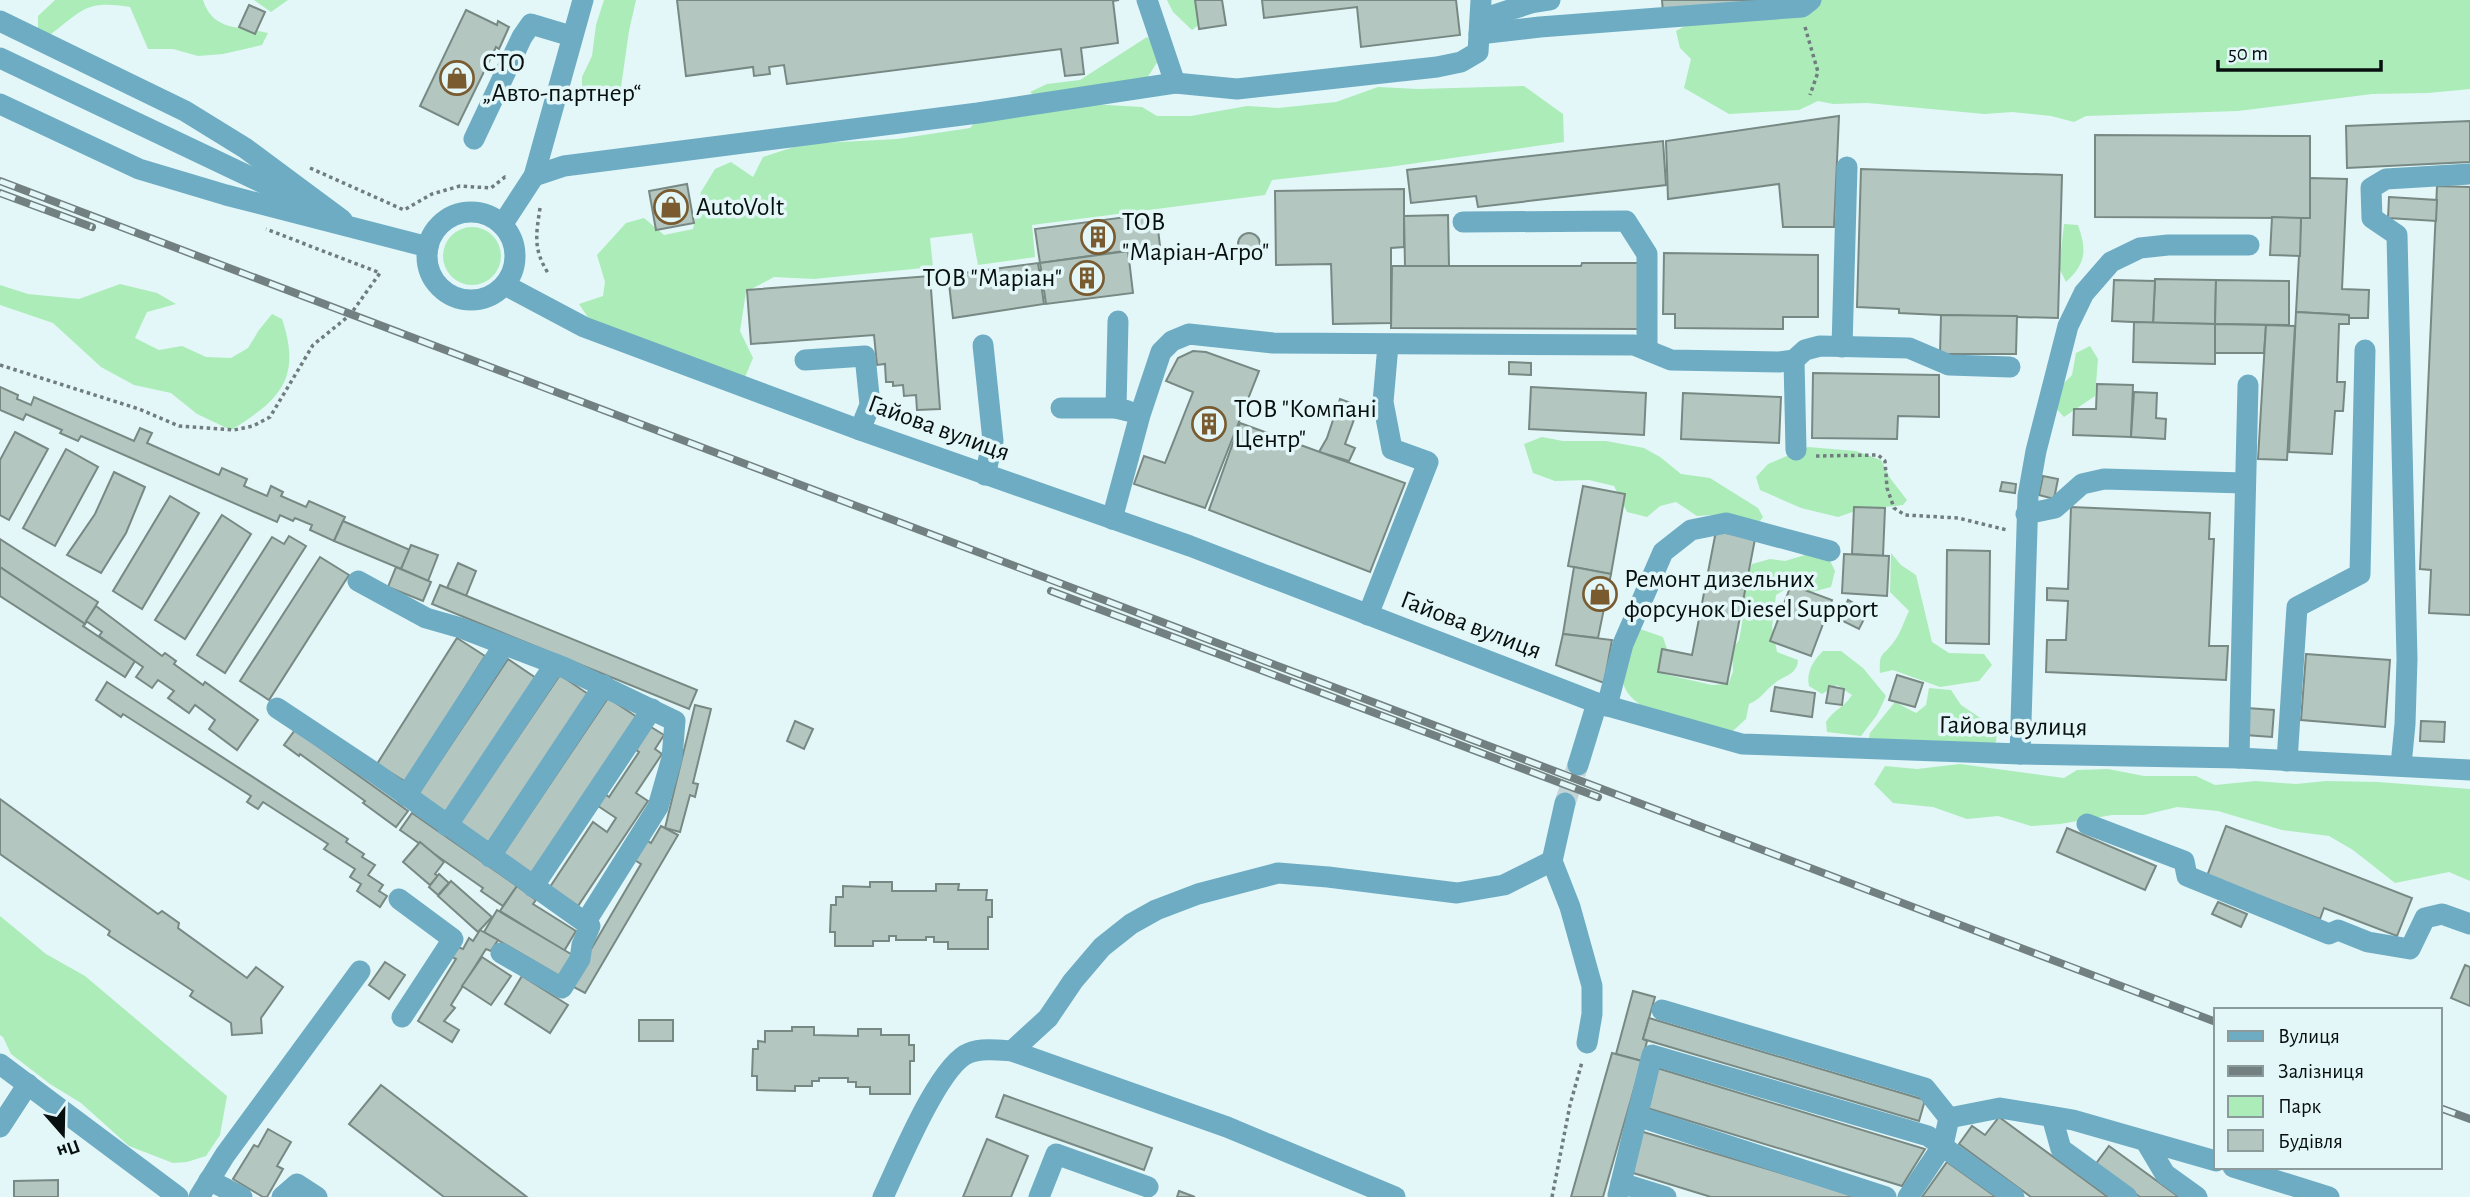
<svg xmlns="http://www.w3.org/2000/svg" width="2470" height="1197" viewBox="0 0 2470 1197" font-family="'Alegreya Sans',sans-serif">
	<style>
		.green { fill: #acecb8 }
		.building { fill: #b4c6c0; stroke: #788984; stroke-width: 2 }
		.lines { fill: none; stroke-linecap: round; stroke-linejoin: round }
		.minor-tunnel { stroke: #c2d4d5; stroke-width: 21; stroke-dasharray: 21 10; stroke-linecap: butt }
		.path { stroke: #707d7e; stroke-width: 3.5; stroke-dasharray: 3.5 3.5; stroke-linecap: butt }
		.minor { stroke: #6eacc4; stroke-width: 21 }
		.rail-casing { stroke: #738081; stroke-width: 8 }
		.rail { stroke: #e3f7f8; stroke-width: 5; stroke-dasharray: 16; stroke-linecap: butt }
		.labels { text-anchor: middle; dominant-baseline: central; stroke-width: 7; stroke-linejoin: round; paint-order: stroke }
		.poi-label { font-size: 26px; fill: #080f0f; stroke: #e3f7f8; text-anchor: start }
		.street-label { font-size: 26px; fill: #080f0f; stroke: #e3f7f8 }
	</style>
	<rect width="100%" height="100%" fill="#e3f7f8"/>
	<g class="green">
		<path d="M55,0h148c10,32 38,26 65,33l-6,12 -39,9 -25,2 -25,-7h-25l-18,-42c-45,-7 -47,3 -80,28l-12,-7v-12z"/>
		<path d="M254,0h34l-17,12z"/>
		<path d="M604,0h32l-7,31 -9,63 -19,9 -19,-11v-15l10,-21 4,-31z"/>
		<path d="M1167,0h45l-1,15 -19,15 -19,-18z"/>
		<path d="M1790,0h680v89l-42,4 -56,1 -134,17 -152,5 -12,6 -23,-6 -39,-4 -28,2 -117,-11 -34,1 -15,-3 -19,9 -70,4 -45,-26 7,-29 -11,-11 -4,-17 26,-15z"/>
		<path d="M1147,37l10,8 3,13 -13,20 -102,27 -15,-13 17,-8 33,-4z"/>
		<path d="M1524,86l39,28 1,28 -175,25 -117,13 -7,15 -233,30 3,32 -57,8 -6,-32 -42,5 3,29 -119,12 -40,-2 -28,15 -6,39 13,27 -10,24 -152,-60 -12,-18 24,-8 2,-14 -8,-27 29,-32 18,-5 20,17 29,-6 8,-37 14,-23 16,-7 22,15 10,-20 40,-13 94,-5 73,-11 16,-18 104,-6 52,3 15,9h34l56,-10 31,2 58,-6 42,-15 40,2z"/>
		<path d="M2064,224l14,1c9,26 8,38 -12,57l-7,-14z"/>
		<circle cx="472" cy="256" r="29"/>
		<path d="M120,284l37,9 19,11 -29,8 -12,26 24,12 23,-4 24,11 25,1 17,-10 11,-18 13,-16 10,5c20,59 -2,81 -51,111l-34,-16 -26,-21 -37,-8 -33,-18 -48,-44 -53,-18v-20l28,9 51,5z"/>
		<path d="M2090,346l8,13 -3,37 -31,21 -12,-13 9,-18 11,-11 4,-22z"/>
		<path d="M1542,437l21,4h43l38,7 16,9 21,17 29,4 48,30 5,9 -3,4 -17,3 -17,-10 -29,2 -21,-14 -16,4 -13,11 -20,-5 -13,-26 -25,-6 -34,1 -22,-8 -9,-29z"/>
		<path d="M1808,447l48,4 25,9 9,18 17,22 -4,5 -45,5 -20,7 -37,-9 -41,-18 -4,-13 12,-13z"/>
		<path d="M1826,552l9,19 -4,16 -23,6 -16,-8 -16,10 -4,32 5,25 21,8c-1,15 -13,15 -23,23 -11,8 -12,15 -26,21l-3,15 -22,20c-24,-8 -98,-27 -101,-58 -1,-19 9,-36 17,-52l23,8 4,12 -3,25 48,11 16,-1 5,-12 -1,-22 7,-10 4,-22v-30l9,-24 18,-5 15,2 20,-6z"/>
		<path d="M1891,553l10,12 15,10 16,67 17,11 35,1 8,11 -13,16 -39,6 -47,-17 -13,3c-1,-21 2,-16 13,-30 7,-8 11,-22 16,-32l-19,-19z"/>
		<path d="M1823,651h18l22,17 23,28 -9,19 -16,21 -34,-4 -1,-10c7,-12 19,-15 26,-27l-15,-10 -15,9 -13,-8c-3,-14 4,-25 14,-35z"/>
		<path d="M1929,688l22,2 10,15 36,24 -1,13 -28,11 -101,-6 3,-14 25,-31 21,11 10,-8z"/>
		<path d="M1960,764l104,14 13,-8 31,-1 36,7h52l19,9 41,-4 40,3 30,-3 52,1 92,7v92l-21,-9 -54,11 -42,-33 -24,-14 -47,-6 -64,-19 -41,-4 -33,8h-32l-52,9 -29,2 -33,-10 -31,3 -34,-12 -40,-4 -19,-19 11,-18 32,3z"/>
		<path d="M0,916l46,38 39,22 142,120 -7,39 -14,21 -19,6 -14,1 -44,-17 -48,-43 -31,-19 -39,-30 -8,-17 -3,-2z"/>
	</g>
	<g class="building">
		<path d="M677,0h442l-6,1 5,42 -37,5 3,26 -19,2 -4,-27 -274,35 -3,-19 -15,2 1,7 -16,2 -1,-9 -67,9z"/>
		<path d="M1195,0h27l4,25 -27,4z"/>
		<path d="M1262,0h194l4,35 -99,12 -4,-40 -93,11z"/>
		<path d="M1662,0h107l-106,13z"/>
		<path d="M249,5l16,7 -10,22 -16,-7z"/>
		<path d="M466,10l31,15 1,-4 11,6 -10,22 -3,-2 -38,78 -38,-19z"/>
		<path d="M1839,116l-5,111h-51l-4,-43 -111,15 -2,-58z"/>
		<path d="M2470,121v41l-123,6 -1,-42z"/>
		<path d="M2095,135l215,1v82l-215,-1z"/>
		<path d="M1663,141l3,44 -188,22 -2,-11 -65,7 -4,-33z"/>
		<path d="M1861,169l201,6 -4,143 -117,-3 -42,-2v-4l-42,-2z"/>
		<path d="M2310,178l37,1 -5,110 27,1 -1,28h-19v-3l-53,-3 5,-94h9z"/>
		<path d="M687,184l7,39 -38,7 -7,-39z"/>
		<path d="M2437,186l33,1v428l-41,-2 2,-43 -11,-1z"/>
		<path d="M1404,189v58l-13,1v75l-58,1 -2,-60 -55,1 -1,-74z"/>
		<path d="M2389,197l48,3 -1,21 -48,-3z"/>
		<path d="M1156,213l4,33 -120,17 -5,-34z"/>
		<path d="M1448,215l1,51h-44l-1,-50z"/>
		<path d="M2272,217l29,1 -1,38 -30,-1z"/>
		<circle cx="1249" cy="244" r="11"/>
		<path d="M1128,251l5,42 -87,11 -6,-41z"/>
		<path d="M1664,253l154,2v62h-35v12l-108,-1v-14h-12z"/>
		<path d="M1038,263l6,41 -91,14 -5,-43z"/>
		<path d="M1582,263h56v66l-247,-1 1,-62h189z"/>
		<path d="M930,276l10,133 -23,1 -1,-15 -12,1 -1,-11 -10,1v-4h-7l-1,-18 -8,1 -3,-30 -123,9 -4,-54z"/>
		<path d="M2155,279l61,1 -1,44 -62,-1z"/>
		<path d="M2114,280l41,1 -2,42 -41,-2z"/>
		<path d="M2216,280l73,1v44l-74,-1z"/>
		<path d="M2296,312l53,3v9h-10l-2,58h8l-2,29h-8l-3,43 -43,-2z"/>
		<path d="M1941,315l76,1 -1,38h-76z"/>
		<path d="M2134,322l81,2v40l-82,-2z"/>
		<path d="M2215,324l51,1 -2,28h-49z"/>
		<path d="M2266,325l29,1 -8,134 -29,-1z"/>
		<path d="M1193,351l13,1 53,19 -54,137 -71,-24 10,-28 21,7 28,-71 -27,-11 12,-23z"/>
		<path d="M1509,362l22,1v12l-22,-1z"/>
		<path d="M1813,373l126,2v42l-41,-1 -1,23 -85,-1z"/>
		<path d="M2097,384l36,1 -2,52 -58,-2 1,-26h22z"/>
		<path d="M0,387l18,8 -1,4 14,6 3,-8 100,44 6,-13 12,5 -5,10 72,32 3,-7 25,11 -3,7 23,10 4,-10 12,6 -2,4 25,11 3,-6 36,16 -11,24 -24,-11 2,-5 -17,-7 -2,3 -13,-6 -3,7 -196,-86 -3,5 -18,-8 2,-3 -36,-16 -3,6 -23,-10z"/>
		<path d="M1531,387l115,6 -2,42 -115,-6z"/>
		<path d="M2134,392l23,1 -1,25 10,1 -1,20 -34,-2z"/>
		<path d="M1683,393l98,4 -2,46 -98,-4z"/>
		<path d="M1340,399l19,7 -14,38 10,4 -6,13 -30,-9 8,-14z"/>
		<path d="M1240,423l165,60 -35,89 -161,-62z"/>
		<path d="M15,432l33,17 -39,71 -9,-5v-55z"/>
		<path d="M66,449l32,18 -43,79 -32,-18z"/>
		<path d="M114,472l31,15 -19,46 -25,40 -34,-18 28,-41z"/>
		<path d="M2043,476l15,3 -4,20 -15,-4z"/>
		<path d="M2002,482l14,2 -1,9 -15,-2z"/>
		<path d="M1583,486l42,8 -14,80 -43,-8z"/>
		<path d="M170,496l29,17 -57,96 -29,-18z"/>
		<path d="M1854,507l31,1 -2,48 -31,-2z"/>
		<path d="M2071,507l139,6 -1,26h5l-5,107h19l-2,34 -180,-8 1,-32h19l2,-39 -21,-1v-12l21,1z"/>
		<path d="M222,515l29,19 -66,105 -30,-19z"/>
		<path d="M343,521l67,29 -9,19 -67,-28z"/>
		<path d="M1716,531l39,8 -28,145 -69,-12 4,-23 30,6z"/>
		<path d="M289,536l17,10 -81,127 -28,-18 75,-118 12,7z"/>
		<path d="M0,539l98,63 -13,22 -85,-57z"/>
		<path d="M411,545l27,10 -10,26 -27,-12z"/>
		<path d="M1947,550l43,1 -1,93 -43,-1z"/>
		<path d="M1844,554l45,2 -2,40 -45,-3z"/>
		<path d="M320,557l29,18 -80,125 -29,-19z"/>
		<path d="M458,563l18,8 -10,25 -19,-8z"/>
		<path d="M0,567l85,57 -2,2 52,35 -10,16 -125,-81z"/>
		<path d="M396,567l35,15 -8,19 -35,-14z"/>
		<path d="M1574,567l37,7 -13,64 -35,-4z"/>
		<path d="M440,585l257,105 -8,19 -257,-105z"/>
		<path d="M1791,585l41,15 -21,56 -41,-15z"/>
		<path d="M1848,600l20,11 -9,18 -20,-10z"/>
		<path d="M96,606l66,50 3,-3 11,8 -2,3 29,21 2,-3 53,38 -21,30 -28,-21 6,-9 -20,-15 -6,8 -21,-15 6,-7 -16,-11 -6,8 -16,-11 7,-10 -44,-31 3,-4 -16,-11z"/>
		<path d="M1563,634l49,6 -8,43 -48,-18z"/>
		<path d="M457,638l28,18 -79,126 -29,-18z"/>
		<path d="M2306,654l84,6 -5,67 -84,-7z"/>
		<path d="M508,659l28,19 -90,135 -28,-19z"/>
		<path d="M560,675l28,19 -100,149 -29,-19z"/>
		<path d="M1897,675l26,8 -8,24 -26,-7z"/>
		<path d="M107,682l241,157 -2,3 18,12 -2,3 13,8 -7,10 15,10 -4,6 8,5 -7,11 -23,-16 4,-7 -11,-7 5,-8 -31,-20 4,-5 -65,-42 -5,7 -11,-7 4,-6 -128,-82 -2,3 -25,-17z"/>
		<path d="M1829,686l15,3 -2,16 -16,-2z"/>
		<path d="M1775,687l40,6 -3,24 -41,-6z"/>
		<path d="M608,698l29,19 -106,157 -29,-19z"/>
		<path d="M695,705l16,4 -18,74 5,1 -3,13 -5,-2 -10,37 -15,-4z"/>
		<path d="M2247,708l27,2 -2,27 -27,-2z"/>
		<path d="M795,721l18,8 -9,20 -17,-8z"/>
		<path d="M2421,721l24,1 -1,20 -24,-1z"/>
		<path d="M651,727l13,8 -9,14 7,5 -26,39 12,8 -70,105 -28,-19 43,-65 14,10 9,-14 -18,-12 7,-12 4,3 30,-45 -3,-2z"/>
		<path d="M295,730l113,81 -12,16 -33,-24 2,-2 -65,-47 -1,2 -15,-11z"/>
		<path d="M0,799l158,115 4,-3 17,12 -1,5 69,50 9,-11 27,20 -22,31 1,15 -30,2 -1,-12 -41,-27 3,-5 -85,-56 2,-4 -110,-77z"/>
		<path d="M412,813l105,73 -14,20 -22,-15 2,-3 -83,-58z"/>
		<path d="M661,826l17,9 -93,158 -15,-8 71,-121 -8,-5 12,-20 6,4z"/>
		<path d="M2226,826l186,72 -15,38 -73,-28 -4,11 -113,-43z"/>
		<path d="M2067,828l89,38 -11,24 -88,-38z"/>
		<path d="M420,842l24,20 -9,12 3,2 -8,9 -27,-23z"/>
		<path d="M439,874l10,9 -11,12 -9,-8z"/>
		<path d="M451,881l41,36 -14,15 -40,-36z"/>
		<path d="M870,882h22v9h44v-7h23l-1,6h29l-1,10h6v17h-4v32h-40v-7h-14v-5h-8v3h-30v-4h-7v5h-16v5h-38v-14h-5l1,-27h5v-8h7v-11l27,1z"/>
		<path d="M517,886l19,14 -3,4 43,27 -12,20 -64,-40z"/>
		<path d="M2218,902l29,12 -6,13 -29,-13z"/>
		<path d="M497,910l79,47 -13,21 -79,-46z"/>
		<path d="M480,930l18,10 -7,11 -5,-2 -35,56 4,3 -11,13 15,9 -7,12 -34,-21 38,-62 -4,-2 6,-10 5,2 6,-11 4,3z"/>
		<path d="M482,957l29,19 -20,29 -29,-19z"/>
		<path d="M385,962l20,13 -16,24 -20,-14z"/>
		<path d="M2465,965l5,2v39l-19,-8z"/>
		<path d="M522,976l46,29 -18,28 -45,-29z"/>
		<path d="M1633,991l22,6 -12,42 4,2 -5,20 -26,-7z"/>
		<path d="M1649,1018l276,82 -6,21 -276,-82z"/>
		<rect x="639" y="1020" width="34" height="21"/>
		<path d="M792,1027h22v8l44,1v-7h23v6h28v10h5v16h-4v33h-40v-7h-14v-5h-8v-4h-29v3h-7v5h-17v5l-38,-1v-14h-5l1,-27h5v-8l7,1v-11h27z"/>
		<path d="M1612,1053l30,8 -39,136h-32z"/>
		<path d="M1657,1068l268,81 -23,37 -255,-78z"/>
		<path d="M381,1085l146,112h-83l-95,-73z"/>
		<path d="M1004,1095l148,53 -8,22 -148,-53z"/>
		<path d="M1999,1117l109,80h-77l-72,-53 13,-18 13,9z"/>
		<path d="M268,1129l23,13 -14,24 6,3 -16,28h-4l-30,-18 21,-34 4,2z"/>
		<path d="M1640,1131l221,66h-150l-81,-25z"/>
		<path d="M987,1139l41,17 -17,41h-48z"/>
		<path d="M2109,1146l70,51h-39l-45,-32z"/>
		<path d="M1947,1162l49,35h-74z"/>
		<path d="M58,1180v17h-44v-16z"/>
		<path d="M1179,1191l16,6h-18z"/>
	</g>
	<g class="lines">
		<path class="minor-tunnel" d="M1565,803l13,-38"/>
		<g class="path">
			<path d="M1805,27l13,45 -8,23"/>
			<path d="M310,168l94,42 28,-16 28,-8 31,2 14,-11 3,1"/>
			<path d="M540,208c-4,27 -7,41 8,65"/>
			<path d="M0,365l139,44 40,17 55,4 19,-4 17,-9 43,-72 37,-30 30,-42 -114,-44"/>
			<path d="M1816,456l62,-1 7,6 2,27 7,20 11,7 53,3 49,12"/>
			<path d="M1552,1197l18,-92 12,-43"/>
		</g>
		<g class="minor">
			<path d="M1147,0l28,83"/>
			<path d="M1482,19l49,-16 19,-3"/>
			<path d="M0,21l185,90 60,37 97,72"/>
			<path d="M1479,34l61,-7 262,-20 9,-7"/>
			<path d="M0,58l301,143"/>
			<path d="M0,104l139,65 87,26 202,52"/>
			<path d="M474,139l48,-102 9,-13 40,12"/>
			<path d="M534,176l30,-10 414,-53 197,-30 62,6 200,-22 24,-5 17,-10 3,-52"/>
			<circle cx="471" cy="256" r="44"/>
			<path d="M1463,222l163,-1 21,33v96"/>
			<path d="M502,225l32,-49 49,-176"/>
			<path d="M505,285l79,42 276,103 330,116 407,157 145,41 278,10 219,4 231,12"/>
			<path d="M983,345l10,96 -8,34"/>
			<path d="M1842,347l5,-180"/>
			<path d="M805,360l60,-4 5,49 -10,25"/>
			<path d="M1794,360l2,90"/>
			<path d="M1061,408h55l12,3"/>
			<path d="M1116,408l2,-87"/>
			<path d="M2026,514l29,-6 27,-24 22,-5 140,4"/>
			<path d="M1112,519l28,-104 21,-63 11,-11 17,-7 84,9 361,2 37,15 108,2 15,-2 11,-10 15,-4 89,2 40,17 61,2"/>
			<path d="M358,581l68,37 35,10 102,39 112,54 -3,37 -14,49 -73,116"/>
			<path d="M1368,615l60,-153 -36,-13 -9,-47 5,-57"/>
			<path d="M1607,706l16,-62 40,-92 28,-22 35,-7 104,28"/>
			<path d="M277,708l98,65 215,153 -8,19 -2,14 -18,29 -61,-35"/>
			<path d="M2020,754l8,-258 8,-45 32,-125 16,-33 27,-31 29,-14 28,-3h81"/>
			<path d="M2239,758l9,-373"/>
			<path d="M2287,761l10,-154 63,-33 5,-224"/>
			<path d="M1578,765l19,-62"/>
			<path d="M2401,765l4,-41 2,-65 -10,-424 -25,-17 -1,-30 15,-9 84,-5"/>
			<path d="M406,796l98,-151"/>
			<path d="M1565,803l-13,58 18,46 22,79v28l-5,29"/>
			<path d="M2087,824l97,37 3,15 142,58 9,-4 30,12 42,7 15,-31 17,-4 28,10"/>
			<path d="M447,826l108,-162"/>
			<path d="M490,857l114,-172"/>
			<path d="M533,887l119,-178"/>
			<path d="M399,899l54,40 -51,78"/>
			<path d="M1662,1010l263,78 24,30"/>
			<path d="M1012,1051l36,-33 25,-37 29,-34 29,-23 25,-14 42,-16 80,-21 50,4 129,16 47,-8 48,-24"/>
			<path d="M0,1064l178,133"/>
			<path d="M1637,1116l249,81"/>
			<path d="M2052,1117l9,32 66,48"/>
			<path d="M0,1127l28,-43"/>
			<path d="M2146,1142l19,32 32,23"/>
			<path d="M2233,1167l96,30"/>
			<path d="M209,1180l33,17"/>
			<path d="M1621,1183l31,-128 276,81 86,61"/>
			<path d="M1618,1195l3,-12 45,14"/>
			<path d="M199,1197l26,-42 135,-184"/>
			<path d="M282,1197l15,-13 20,13"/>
			<path d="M883,1197c15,-31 56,-133 86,-144 13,-5 29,-3 43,-2l215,76 168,70"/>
			<path d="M1039,1197l17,-43 92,33"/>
			<path d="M1908,1197l35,-52 6,-27 51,-10 73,12 143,41"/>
		</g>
		<g class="rail-casing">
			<g id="rail">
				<path d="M0,181l2216,841"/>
				<path d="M0,193l92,34"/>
				<path d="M1051,591l547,206"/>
				<path d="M2440,1108l30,11"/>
			</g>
		</g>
		<use href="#rail" class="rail"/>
	</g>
	<defs>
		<g id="shop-ring" transform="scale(1.75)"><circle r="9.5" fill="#e3f7f8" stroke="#795b2f" stroke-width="1.5"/><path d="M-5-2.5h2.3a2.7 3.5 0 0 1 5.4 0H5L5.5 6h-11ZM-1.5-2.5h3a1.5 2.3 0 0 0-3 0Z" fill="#795b2f"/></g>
		<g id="building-ring" transform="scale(1.75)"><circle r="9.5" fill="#e3f7f8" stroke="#795b2f" stroke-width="1.5"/><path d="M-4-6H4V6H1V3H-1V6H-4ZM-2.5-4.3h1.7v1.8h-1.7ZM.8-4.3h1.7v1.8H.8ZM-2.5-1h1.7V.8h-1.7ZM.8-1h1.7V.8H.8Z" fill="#795b2f"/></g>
	</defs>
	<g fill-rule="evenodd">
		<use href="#shop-ring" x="457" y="78"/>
		<use href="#shop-ring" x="671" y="207"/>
		<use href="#building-ring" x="1098" y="237"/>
		<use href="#building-ring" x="1087" y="278"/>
		<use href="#building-ring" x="1209" y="424"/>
		<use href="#shop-ring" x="1600" y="594"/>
	</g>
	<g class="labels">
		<g class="poi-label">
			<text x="482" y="63">СТО<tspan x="482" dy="30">„Авто-партнер“</tspan></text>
			<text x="696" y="207">AutoVolt</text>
			<text x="1122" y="222">ТОВ<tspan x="1122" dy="30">"Маріан-Агро"</tspan></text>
			<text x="1062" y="278" text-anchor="end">ТОВ "Маріан"</text>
			<text x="1234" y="409">ТОВ "Компані<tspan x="1234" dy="30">Центр"</tspan></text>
			<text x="1624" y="579">Ремонт дизельних<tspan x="1624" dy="30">форсунок Diesel Support</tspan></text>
		</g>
		<g class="street-label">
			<text transform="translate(939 428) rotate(20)">Гайова вулиця</text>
			<text transform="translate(1471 625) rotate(21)">Гайова вулиця</text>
			<text transform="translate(2013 726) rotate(1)">Гайова вулиця</text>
		</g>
	</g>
	<rect x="2214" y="1008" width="228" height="161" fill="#e3f7f8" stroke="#8b9a9b" stroke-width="2"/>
	<rect x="2228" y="1031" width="35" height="10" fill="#6eacc4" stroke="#8b9a9b" stroke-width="2"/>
	<text x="2278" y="1043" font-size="21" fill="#080f0f">Вулиця</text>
	<rect x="2228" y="1066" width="35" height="10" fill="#738081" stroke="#8b9a9b" stroke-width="2"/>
	<text x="2278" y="1078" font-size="21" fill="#080f0f">Залізниця</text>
	<rect x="2228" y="1096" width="35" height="21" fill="#acecb8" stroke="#8b9a9b" stroke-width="2"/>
	<text x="2278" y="1113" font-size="21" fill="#080f0f">Парк</text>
	<rect x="2228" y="1130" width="35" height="21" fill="#b4c6c0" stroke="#8b9a9b" stroke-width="2"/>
	<text x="2278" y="1148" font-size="21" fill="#080f0f">Будівля</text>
	<g transform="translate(63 1134) rotate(160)" stroke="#e3f7f8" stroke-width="5" paint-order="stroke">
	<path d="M0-5L12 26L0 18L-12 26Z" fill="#080f0f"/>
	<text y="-10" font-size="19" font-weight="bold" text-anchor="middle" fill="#080f0f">Пн</text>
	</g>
	<path d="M2218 60v10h163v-10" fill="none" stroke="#080f0f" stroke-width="3.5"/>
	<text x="2228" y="60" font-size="21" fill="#080f0f" stroke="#e3f7f8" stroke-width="5" paint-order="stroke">50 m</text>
</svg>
